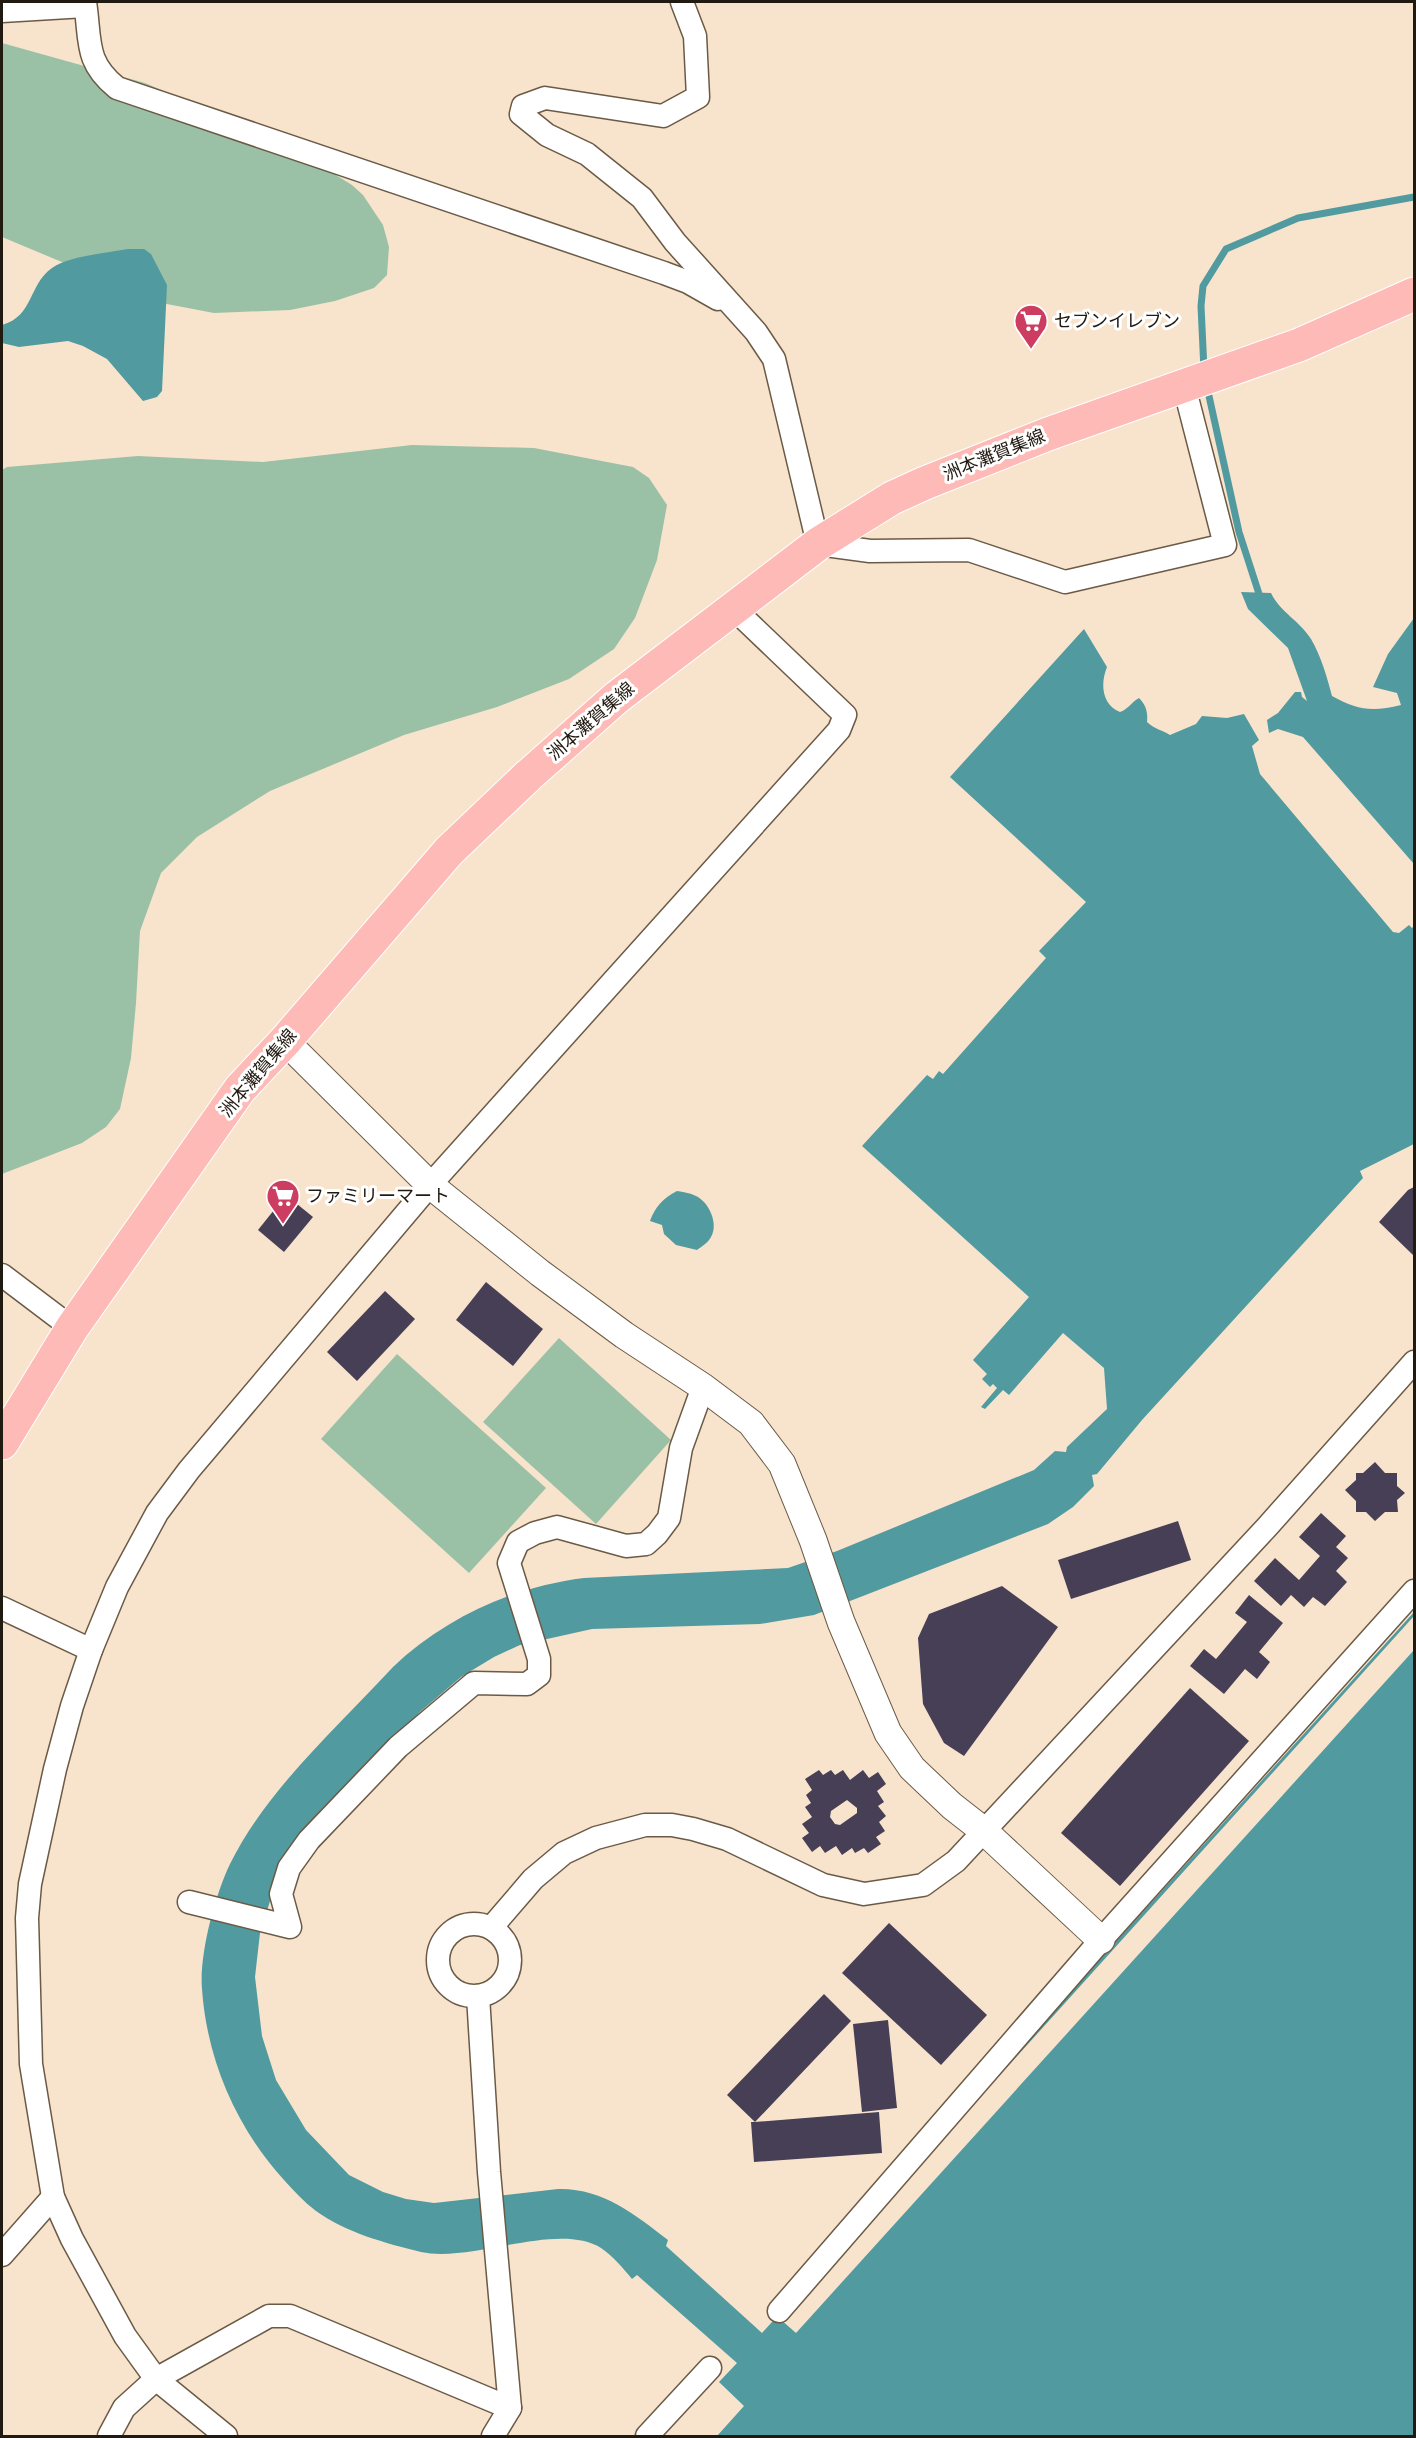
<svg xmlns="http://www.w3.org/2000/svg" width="1416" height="2438" viewBox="0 0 1416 2438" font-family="Jost,'Noto Sans JP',sans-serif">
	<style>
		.green { fill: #9ac1a6 }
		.water { fill: #519aa0 }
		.pier { fill: #f8e4cc }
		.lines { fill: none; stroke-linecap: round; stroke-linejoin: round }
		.stream { stroke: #519aa0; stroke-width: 7 }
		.building { fill: #463f55; fill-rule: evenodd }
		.minor-casing { stroke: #6b5a46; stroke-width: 25 }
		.tertiary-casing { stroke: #6b5a46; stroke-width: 29 }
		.primary-casing { stroke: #fff; stroke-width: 35 }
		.minor { stroke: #fff; stroke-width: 22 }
		.tertiary { stroke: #fff; stroke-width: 27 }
		.primary { stroke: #febab6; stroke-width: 33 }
		.labels { text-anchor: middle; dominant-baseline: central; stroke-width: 6; stroke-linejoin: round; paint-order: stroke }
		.poi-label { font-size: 18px; fill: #211a11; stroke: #fff; text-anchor: start }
		.street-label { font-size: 18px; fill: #211a11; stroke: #fff }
	</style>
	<rect width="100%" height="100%" fill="#f8e4cc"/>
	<g class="green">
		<path d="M2,43l143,40 134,57 73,45 11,10 20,30 6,22 -2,28 -13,13 -39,13 -45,9 -76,3 -84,-16 -61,-32 -67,-28z"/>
		<path d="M412,445l122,3 99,19 16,11 18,27 -10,55 -22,58 -21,31 -45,30 -72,28 -93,28 -134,56 -73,46 -36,36 -21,58 -4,72 -5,55 -11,51 -14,18 -24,16 -80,31v-704l5,-3 131,-11 125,6z"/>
		<path d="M559,1338l112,102 -75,84 -113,-102z"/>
		<path d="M397,1354l149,134 -77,85 -148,-134z"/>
	</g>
	<g class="water">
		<path d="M128,249h16l7,5 16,31 -5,106 -5,6 -14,4 -36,-42 -24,-13 -15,-5 -49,6 -17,-4v-18c32,-9 26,-40 50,-57 16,-12 55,-15 76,-19z"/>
		<path d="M1241,592l30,1c9,19 29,28 40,46 10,17 16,38 21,57 25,14 40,16 69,9l-4,-12 -24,-6 15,-33 26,-36v246l-111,-127 -25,-8 -9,4 -2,-13 11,-7 17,-21h6l1,5 5,4 -19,-53 -40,-39z"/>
		<path d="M1084,629l23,38c-7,17 -5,38 13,45 9,-3 11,-10 19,-14 7,7 9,14 8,24 7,7 15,8 23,13l26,-11 6,-8 25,2 17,-4 15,26 -7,6 8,28 133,158 6,1 10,-8 3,3 2,-2v218l-54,27 3,7 -221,242 -45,54 -5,1 2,11 -21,21 -25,17 -234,91 -54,9 -168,5 -72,16 -26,12 -33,20 -40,34 -50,52 -94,116 -17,54 -5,44 7,59 14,44 30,50 43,45 34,17 23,7 28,4 124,-14c45,-1 76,25 110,51l-2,6 96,87 652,-721v824h-697l27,-30 -25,-24 18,-19 -100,-88 -5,4c-9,-11 -19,-23 -31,-31 -43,-27 -129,15 -180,4 -36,-9 -74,-19 -105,-41 -12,-9 -22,-20 -32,-31 -48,-53 -77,-120 -82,-191 -3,-34 13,-94 28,-125 38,-76 105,-134 163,-197 52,-49 119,-80 191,-89l204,-10 49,-17 197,-81 21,-19 11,1 1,-5 40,-38 -3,-41 -41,-35 -54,62 -6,-5 -18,19 -4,-2 16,-19 -4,-4 -3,3 -8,-8 5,-5 -14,-14 56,-63 -167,-151 65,-71 6,4 6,-8 4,3 103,-116 -7,-7 47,-49 -136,-125z"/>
		<path d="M677,1191c6,1 13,2 19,5 13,6 23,28 15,41 -3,6 -9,9 -14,13l-21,-5 -12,-11 -2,-9 -12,-4c5,-14 13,-23 27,-30z"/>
	</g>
	<path class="pier" d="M1414,1616v34l-618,683 -16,-14z"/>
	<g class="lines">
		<g class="stream">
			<path d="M1204,370l-3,-64 2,-20 23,-37 72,-31 116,-21"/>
			<path d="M1207,387l32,145 22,68"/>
		</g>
	</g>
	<g class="building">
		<path d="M1414,1187v69l-35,-34 29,-32z"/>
		<path d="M286,1195l27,22 -29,35 -26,-22z"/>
		<path d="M486,1282l57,47 -30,37 -57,-46z"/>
		<path d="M385,1291l30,28 -58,62 -30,-29z"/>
		<path d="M1375,1462l10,11h12v13l8,7 -8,7 1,12h-13l-10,9 -9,-9h-10v-11l-11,-11 11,-10v-7h7z"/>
		<path d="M1321,1513l25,23 -10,11 12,11 -12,13 11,11 -22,24 -12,-9 -9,10 -13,-12 -10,11 -27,-25 21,-23 24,22 21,-24 -21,-19z"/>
		<path d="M1178,1521l13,39 -120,39 -13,-39z"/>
		<path d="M1002,1586l56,41 -94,129 -20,-13 -21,-39 -5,-66 11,-24z"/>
		<path d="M1249,1595l34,28 -24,29 11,10 -13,17 -12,-10 -21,25 -34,-28 14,-17 12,10 31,-37 -12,-9z"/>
		<path d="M1190,1688l59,53 -129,145 -59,-53z"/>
		<path d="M819,1770l4,5 8,-5 4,5 8,-5 7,10 13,-10 6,8 9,-6 8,12 -9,7 7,11 -6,4 8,10 -7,6 6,9 -9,6 5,7 -13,9 -4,-5 -9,5 -3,-5 -10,7 -6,-9 -11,7 -5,-7 -8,6 -10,-14 7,-5 -7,-9 10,-7 -7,-10 6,-4 -5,-8 6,-5 -7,-11zM847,1800l10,8v5l-17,12 -5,-1 -5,-7 1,-6z"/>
		<path d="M889,1923l98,92 -46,50 -99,-92z"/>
		<path d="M824,1994l27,27 -96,101 124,-10 3,41 -128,9 -3,-40h4l-28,-27z"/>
		<path d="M888,2020l9,88 -35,4 -9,-88z"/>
	</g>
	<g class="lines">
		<g class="minor-casing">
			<g id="minor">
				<path d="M85,2c6,39 -1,59 32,86l547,185 24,9 30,17"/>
				<path d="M682,2l13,34 3,61 -35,19 -118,-18 -22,8 -2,8 26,21 40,19 55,44 33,44 81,90 18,27 44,185 52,7 99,-1 96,32 160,-37 -41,-159"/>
				<path d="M2,11l83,-5"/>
				<path d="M2,1275l70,53"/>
				<path d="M2,1608l89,42"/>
				<path d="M189,1902l101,25 -9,-33 8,-26 20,-28 89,-93 76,-64 53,1 12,-9v-16l-30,-96 9,-21 17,-9 22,-6 69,19 20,-2 11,-10 12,-16 12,-70 22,-61"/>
				<circle cx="474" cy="1960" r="36"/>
				<path d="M491,1928l42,-49 31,-26 32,-15 49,-13h27l21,4 34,10 96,46 41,9 59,-9 33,-24 311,-334 147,-165"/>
				<path d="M478,1996l11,176 21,236 -17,28"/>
				<path d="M2,2255l51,-58"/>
				<path d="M779,2311l322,-371 313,-349"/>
				<path d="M109,2436l15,-28 32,-29 113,-63h21l220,92"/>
				<path d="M226,2436l-70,-57 -31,-43 -53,-97 -19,-42 -22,-133 -4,-146 3,-34 25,-115 17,-63 19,-56 26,-63 40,-74 32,-43 241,-285 409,-455 6,-15 -112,-107"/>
				<path d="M647,2436l63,-68"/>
			</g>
		</g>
		<g class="tertiary-casing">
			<path id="tertiary" d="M285,1041l145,144 110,88 84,62 79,52 48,36 31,41 31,76 28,82 47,111 24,35 40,38 32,25 117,109"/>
		</g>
		<g class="primary-casing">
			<path id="primary" d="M2,1443l70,-115 168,-239 45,-48 164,-190 80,-76 87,-77 202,-154 74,-46 33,-15 123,-49 251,-89 115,-51"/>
		</g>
		<use href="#minor" class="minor"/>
		<use href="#tertiary" class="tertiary"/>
		<use href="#primary" class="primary"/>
	</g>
	<defs>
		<g id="supermarket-pin" transform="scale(1.725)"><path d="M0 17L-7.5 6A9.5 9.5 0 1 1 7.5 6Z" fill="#cc3d61" stroke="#fff"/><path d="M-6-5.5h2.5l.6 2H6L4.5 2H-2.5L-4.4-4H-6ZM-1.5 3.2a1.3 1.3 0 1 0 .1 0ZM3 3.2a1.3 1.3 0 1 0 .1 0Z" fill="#fff"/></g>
	</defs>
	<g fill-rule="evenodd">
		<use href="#supermarket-pin" x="1031" y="321"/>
		<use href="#supermarket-pin" x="283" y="1196"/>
	</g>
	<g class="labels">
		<g class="poi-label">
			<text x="1054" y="321">セブンイレブン</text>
			<text x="306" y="1196">ファミリーマート</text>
		</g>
		<g class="street-label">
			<text transform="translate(994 455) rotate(-22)">洲本灘賀集線</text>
			<text transform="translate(591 721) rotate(-41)">洲本灘賀集線</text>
			<text transform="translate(258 1073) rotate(-50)">洲本灘賀集線</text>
		</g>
	</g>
	<rect width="1416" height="2438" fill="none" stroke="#211a11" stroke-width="6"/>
</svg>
